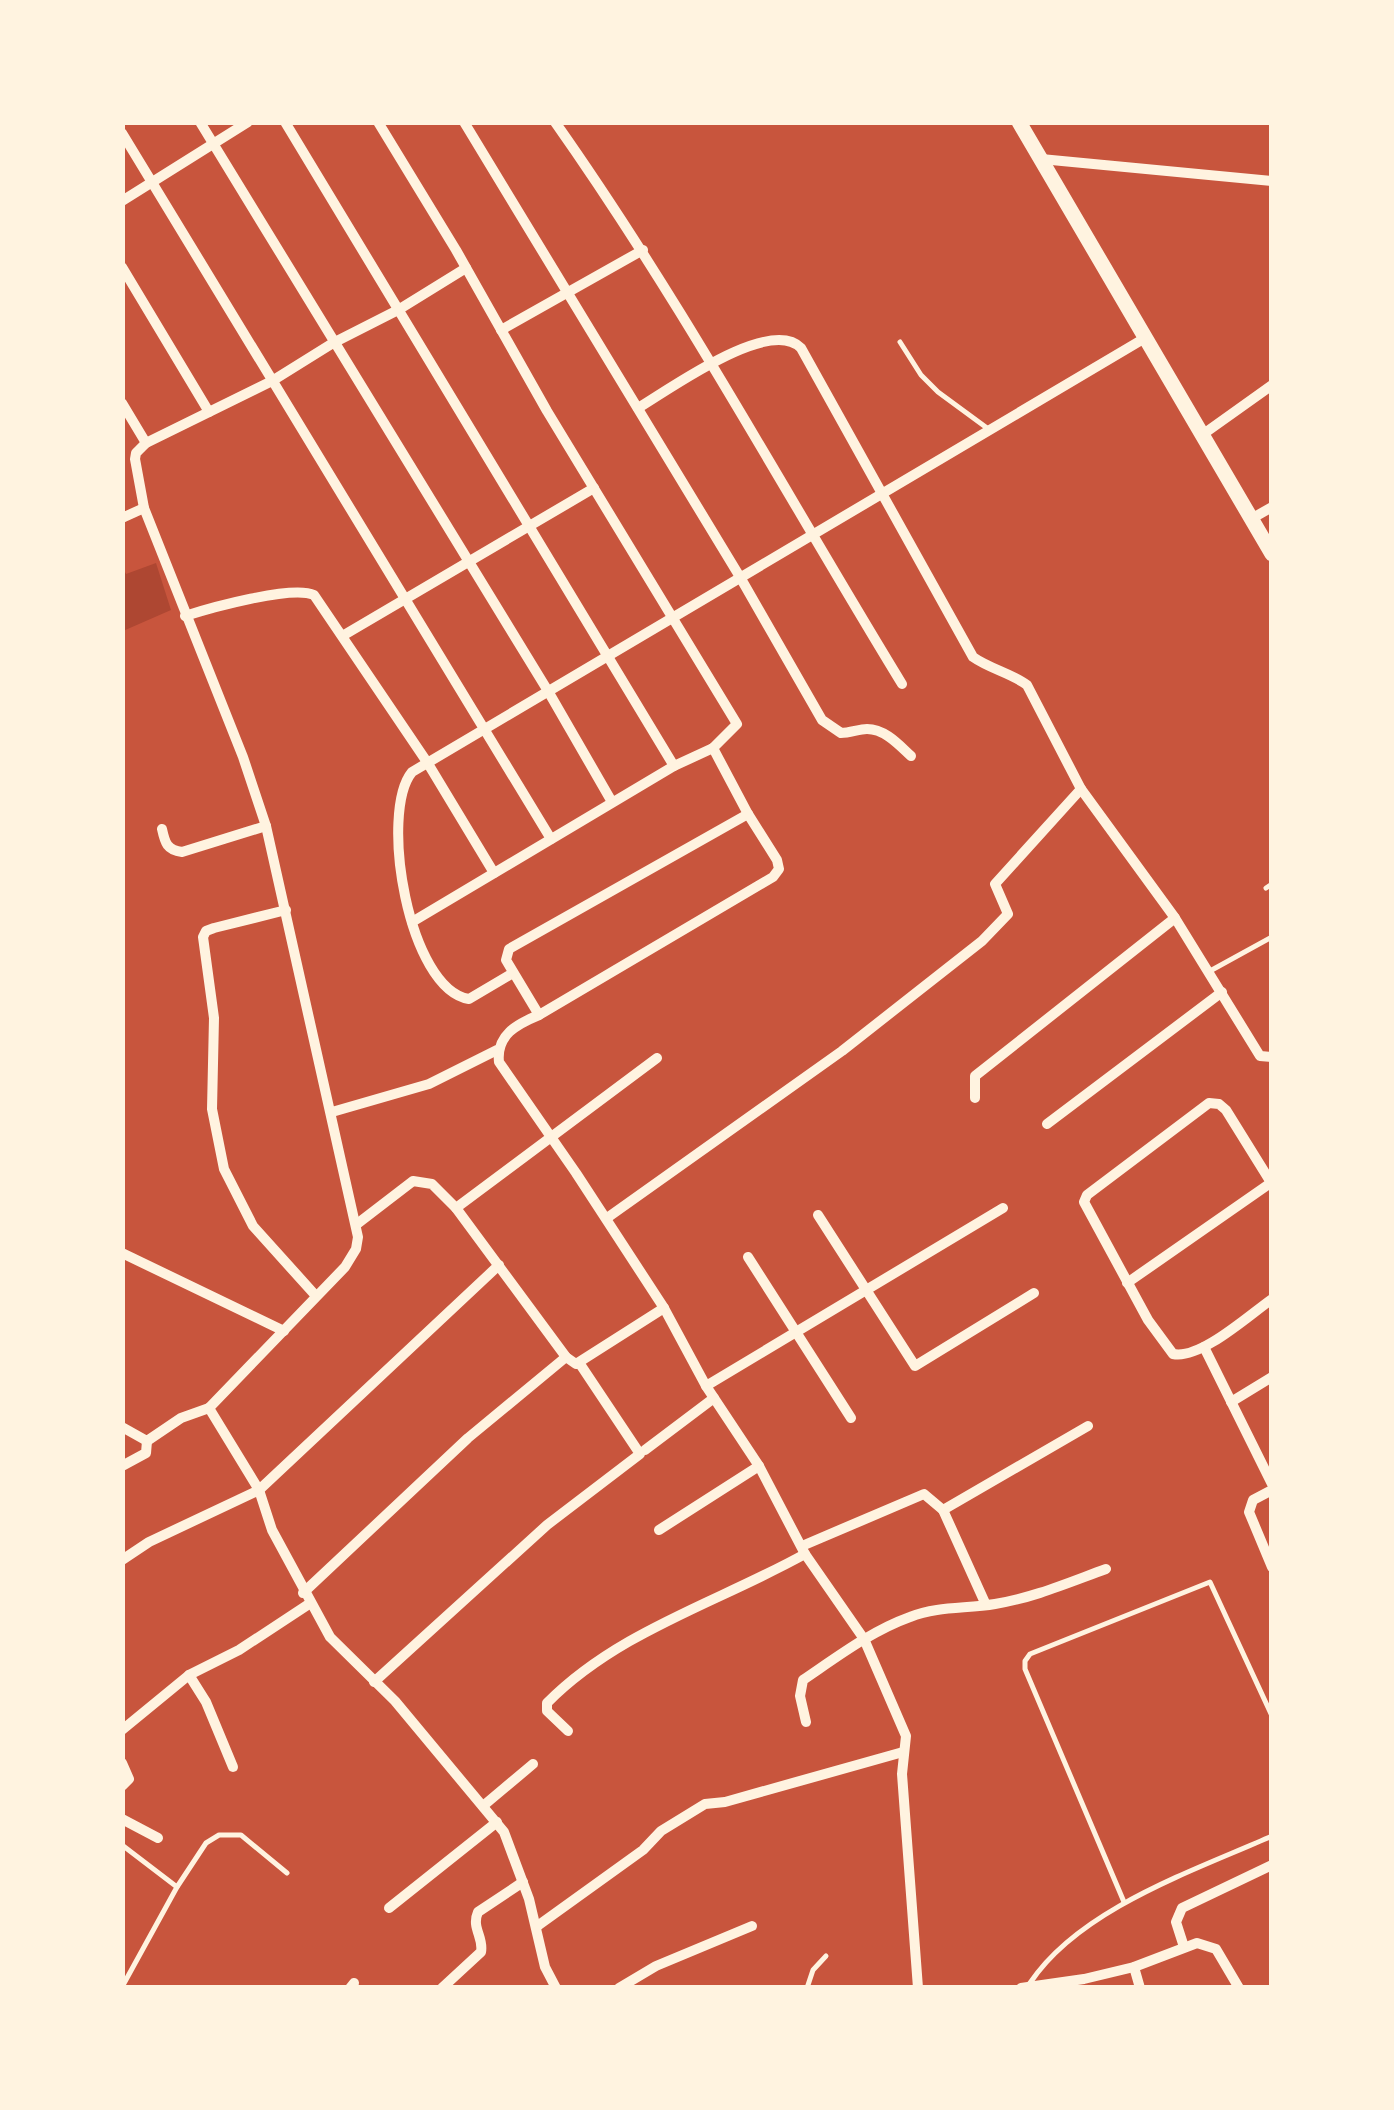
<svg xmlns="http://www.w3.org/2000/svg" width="1394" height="2110" viewBox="0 0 1394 2110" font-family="Quicksand,sans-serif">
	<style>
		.green { fill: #ae4732 }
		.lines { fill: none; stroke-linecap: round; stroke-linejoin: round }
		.service { stroke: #fff3e0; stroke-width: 5 }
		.minor { stroke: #fff3e0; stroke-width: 10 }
		.primary { stroke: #fff3e0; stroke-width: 15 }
	</style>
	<rect width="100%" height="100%" fill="#c8553d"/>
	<path class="green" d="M156,563l15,47 -48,21v-63l3,6z"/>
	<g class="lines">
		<g class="service">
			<path d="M900,342l21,33 17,17 49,36"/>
			<path d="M1266,888l6,-4"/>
			<path d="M1210,971l62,-34"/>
			<path d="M122,1845l55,42"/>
			<path d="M1124,1902l-99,-233v-8l5,-7 180,-72 62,134"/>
			<path d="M1030,1983c49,-74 163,-112 242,-147"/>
			<path d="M122,1987l55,-100 29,-44 13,-8h22l46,38"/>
			<path d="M807,1988l6,-18 13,-14"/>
		</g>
		<g class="minor">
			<path d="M200,122l348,569 64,111"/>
			<path d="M285,122l389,644"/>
			<path d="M378,122l78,128 91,161 190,313 -24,24 -39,18 -262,156"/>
			<path d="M464,122l276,455 82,143 19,13c9,0 18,-4 26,-4 18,0 32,16 44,27"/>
			<path d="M555,122c127,180 232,374 347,562"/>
			<path d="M122,133l429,706"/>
			<path d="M1041,159l231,22"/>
			<path d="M122,201l126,-79"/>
			<path d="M122,267l87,145"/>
			<path d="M466,268l-68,42 -65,33 -61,38 -126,62 -10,10 -1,6 9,49 99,249 23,69 92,411 -2,12 -11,18 -136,141 50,82 13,40 58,107 65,64 109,131 25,67 16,68 11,21"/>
			<path d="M501,330l142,-80"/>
			<path d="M122,403l24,40"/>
			<path d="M638,408c32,-19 132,-92 163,-60l172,309c17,12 38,16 54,28l54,104 94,129 85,138 12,1"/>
			<path d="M1202,435l70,-50"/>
			<path d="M122,518l22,-10"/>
			<path d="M1251,519l21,-12"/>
			<path d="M185,616c25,-8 107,-31 129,-21l113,167 67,111"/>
			<path d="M344,635l250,-147"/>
			<path d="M748,814l-239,135 -3,11 33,55c-22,9 -43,20 -40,47l77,111 88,135 42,78 53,80 46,88 59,85 42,97 -4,38 16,214"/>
			<path d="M162,829c3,14 5,21 20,23l84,-26"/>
			<path d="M286,910l-72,18 -8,3 -3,6 11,81 -2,91 12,60 29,57 63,70"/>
			<path d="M513,973l-44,26c-61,-10 -90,-187 -57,-227l733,-434"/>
			<path d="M539,1015l234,-138 6,-8 -2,-9 -29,-46 -35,-66"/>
			<path d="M975,1098v-22l200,-158"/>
			<path d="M332,1112l97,-28 68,-34"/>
			<path d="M1047,1124l175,-132"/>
			<path d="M1272,1184l-46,-74 -7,-6 -10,-1 -122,92 -3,7 64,118 25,34c27,6 76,-39 99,-55"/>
			<path d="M456,1208l110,149 10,7 88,-56"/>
			<path d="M818,1215l97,151 119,-73"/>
			<path d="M607,1218l235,-167 140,-110 26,-27 -13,-30 86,-95"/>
			<path d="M357,1224l56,-43 19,3 24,24 201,-150"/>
			<path d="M122,1253l162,78"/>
			<path d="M748,1257l103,161"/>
			<path d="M1127,1283l145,-101"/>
			<path d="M1204,1347l68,137"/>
			<path d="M706,1386l297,-178"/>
			<path d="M1231,1402l41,-25"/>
			<path d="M122,1427l25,14 34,-23 28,-10"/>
			<path d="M645,1450l69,-52"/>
			<path d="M122,1466l24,-13 1,-12"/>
			<path d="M1272,1490l-19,10 -4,12 23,55"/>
			<path d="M943,1510l145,-84"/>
			<path d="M659,1530l100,-64"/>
			<path d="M802,1546l122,-52 19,16 43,95"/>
			<path d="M122,1560l27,-18 110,-52 240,-225"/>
			<path d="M303,1593l165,-155 98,-81"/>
			<path d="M189,1675l17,27 27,65"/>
			<path d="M374,1682l173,-157 93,-71 -60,-90"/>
			<path d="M806,1722l-6,-26 3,-16c34,-23 68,-49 107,-63 28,-11 56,-8 85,-13 38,-6 75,-22 111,-35"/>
			<path d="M122,1730l67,-55 50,-25 70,-46"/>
			<path d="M568,1731l-21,-20v-8c71,-72 172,-101 258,-149"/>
			<path d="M122,1763l7,16 -7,7"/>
			<path d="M483,1806l50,-42"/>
			<path d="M122,1819l36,19"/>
			<path d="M389,1908l108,-86"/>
			<path d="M536,1927l107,-77 18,-19 44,-27 20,-2 178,-50"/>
			<path d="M1184,1947l-8,-25 6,-14 90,-43"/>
			<path d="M1134,1967l6,21"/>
			<path d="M350,1988l4,-5"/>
			<path d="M442,1988l39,-36c3,-15 -10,-24 -3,-40l45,-30"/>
			<path d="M619,1988l37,-22 96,-40"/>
			<path d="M1021,1988l63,-9 50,-12 63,-24 19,6 23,39"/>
		</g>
		<path class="primary" d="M1019,122l253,432"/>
	</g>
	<rect width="1394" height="2110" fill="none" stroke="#fff3e0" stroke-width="250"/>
</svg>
